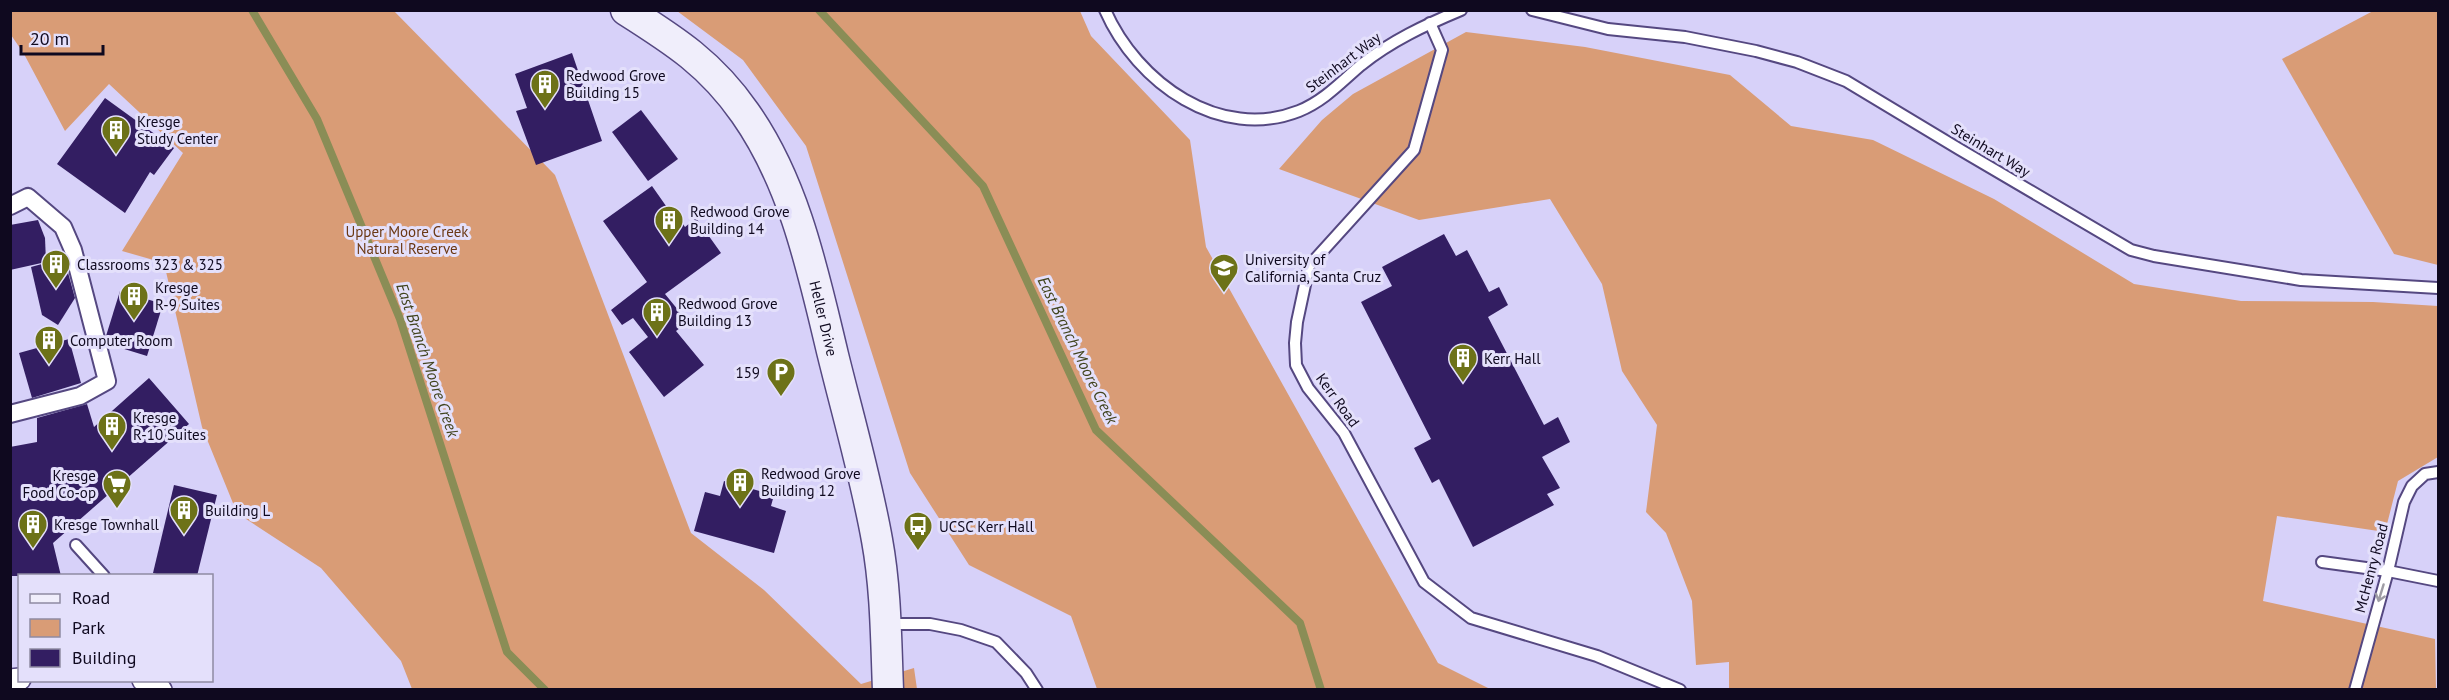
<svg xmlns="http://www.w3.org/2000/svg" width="2449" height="700" viewBox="0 0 2449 700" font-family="'PT Sans',sans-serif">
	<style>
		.green { fill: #d99c76 }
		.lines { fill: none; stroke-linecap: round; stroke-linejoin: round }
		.stream { stroke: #8a8d56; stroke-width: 8 }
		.building { fill: #331e62 }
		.service-casing { stroke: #554881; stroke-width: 14 }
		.pedestrian-casing { stroke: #554881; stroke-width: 20 }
		.minor-casing { stroke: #554881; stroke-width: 24 }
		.secondary-casing { stroke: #554881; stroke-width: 33 }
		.service { stroke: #fff; stroke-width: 10 }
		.pedestrian { stroke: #fff; stroke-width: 16 }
		.minor { stroke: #fff; stroke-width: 21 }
		.secondary { stroke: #f0eefb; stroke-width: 30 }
		.oneway { stroke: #9f9da5 }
		.labels { text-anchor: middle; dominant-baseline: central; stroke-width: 6; stroke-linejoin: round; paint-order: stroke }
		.street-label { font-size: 15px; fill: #0f091f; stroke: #e4e0fb }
		.poi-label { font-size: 15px; fill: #0f091f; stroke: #e4e0fb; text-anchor: start }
		.park-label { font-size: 15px; fill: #6b3814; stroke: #e4e0fb }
		.water-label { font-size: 16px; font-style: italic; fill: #41441e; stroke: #e4e0fb }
	</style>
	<rect width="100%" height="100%" fill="#d7d1f9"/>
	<g class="green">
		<path d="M10,11h384l161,164 136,358 73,57 97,94 53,-16 3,21h-505l-11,-28 -80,-93 -84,-55 -35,-86 -38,-164 -42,-12 61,-98 -74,-69 -44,47 -41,-77 -13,-19z"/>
		<path d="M677,11h403l11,25 99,104 16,107 232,416 52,26h-393l-26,-73 -102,-51 -59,-92 -104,-327 -63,-86z"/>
		<path d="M2373,11h65v254l-44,-11 -112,-195z"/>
		<path d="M1466,32l119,15 145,28 61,51 82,14 121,59 140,85 107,17 132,1 65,4v151l-40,24 -13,51 -108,-16 -14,85 172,38 1,50h-707v-27l-33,3 -4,-64 -26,-68 -20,-21 11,-87 -35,-54 -20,-87 -52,-85 -131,21 -140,-51 43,-49 31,-26z"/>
	</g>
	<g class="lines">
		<g class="stream">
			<path d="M252,10l65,109 83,200 107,333 38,38"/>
			<path d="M819,10l164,176 113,244 204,193 21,67"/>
		</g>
	</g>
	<g class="building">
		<path d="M572,53l30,88 -66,24 -20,-54 11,-3 -12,-34z"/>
		<path d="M105,98l69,50 -20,27 -4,-3 -25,41 -68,-49z"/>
		<path d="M641,110l37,49 -30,22 -36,-49z"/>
		<path d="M652,186l26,37 3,-2 4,6 11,-9 25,35 -56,41 18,22 -7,7 4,5 -4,3 28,34 -40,32 -35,-45 19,-15 -15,-19 -11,7 -11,-15 36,-28 -44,-61z"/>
		<path d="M38,220l7,18 1,24 -36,8v-45z"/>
		<path d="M1444,234l12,22 11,-6 22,42 10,-5 9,18 -20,12 56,108 14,-8 12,25 -28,15 18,31 -13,6 7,11 -81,42 -34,-68 -7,4 -18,-35 17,-9 -70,-137 31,-16 -10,-19z"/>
		<path d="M64,258l11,40 -17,27 -16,-10 -11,-48z"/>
		<path d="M120,291l43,13 -16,52 -39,-12 -2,-8z"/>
		<path d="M69,339l12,44 -49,15 -13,-45z"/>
		<path d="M149,378l40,46 -136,119 8,33h-51v-129l27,-5v-24l50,-14 7,23z"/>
		<path d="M724,481l50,14 -3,11 15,5 -12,42 -80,-22 11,-39 15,4z"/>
		<path d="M174,485l43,10 -20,81h-33l-11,-3z"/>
	</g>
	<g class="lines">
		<g class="service-casing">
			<g id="service">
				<path d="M1105,10c32,73 115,132 194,101 25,-10 42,-29 62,-46 30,-24 64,-40 100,-55"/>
				<path d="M1532,10l76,19 77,8 71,14 41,11 49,19 113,68 172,101 23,6 147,24 137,8"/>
				<path d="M1430,23l12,27 -28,100 -105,116 -12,56 -2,21 1,22 12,23 36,45 80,149 47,36 126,38 83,34"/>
				<path d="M76,545l28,31"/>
				<path d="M2322,562l66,9 50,10"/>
				<path d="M887,624h43l31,6 35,12 30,31 11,17"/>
				<path d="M2355,690l33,-119 16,-69 8,-16 13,-12 13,-2"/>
			</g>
		</g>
		<g class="pedestrian-casing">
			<path id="pedestrian" d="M10,206l18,-9 35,30 10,23 34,131 -27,15 -70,18"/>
		</g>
		<g class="minor-casing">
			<g id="minor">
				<path d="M10,680l10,-1"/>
				<path d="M143,680l18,10"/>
			</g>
		</g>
		<g class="secondary-casing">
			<g id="secondary">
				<path id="s1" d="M626,10c49,31 85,54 119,103 50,71 68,159 88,242 15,61 33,123 44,185 9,49 9,100 11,150"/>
			</g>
		</g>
		<use href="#service" class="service"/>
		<use href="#pedestrian" class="pedestrian"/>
		<use href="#minor" class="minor"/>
		<use href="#secondary" class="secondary"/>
	</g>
	<defs><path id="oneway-shaft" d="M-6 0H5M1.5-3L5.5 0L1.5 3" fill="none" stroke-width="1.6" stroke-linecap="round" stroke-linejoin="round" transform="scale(1.5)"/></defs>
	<use class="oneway" href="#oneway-shaft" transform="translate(2381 593) rotate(107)"/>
	<defs>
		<g id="building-pin" transform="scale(1.5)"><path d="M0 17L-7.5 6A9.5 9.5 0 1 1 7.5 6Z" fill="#6d7218" stroke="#e4e0fb"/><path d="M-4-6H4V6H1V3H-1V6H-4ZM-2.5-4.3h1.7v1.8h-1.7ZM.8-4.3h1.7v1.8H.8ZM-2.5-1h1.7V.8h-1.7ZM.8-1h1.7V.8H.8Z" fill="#fff"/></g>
		<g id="university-pin" transform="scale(1.5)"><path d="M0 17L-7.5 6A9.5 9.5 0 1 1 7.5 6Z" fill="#6d7218" stroke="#e4e0fb"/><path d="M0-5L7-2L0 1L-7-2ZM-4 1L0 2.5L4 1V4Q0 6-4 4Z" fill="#fff"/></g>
		<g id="parking-pin" transform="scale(1.5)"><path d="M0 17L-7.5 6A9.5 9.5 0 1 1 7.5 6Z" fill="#6d7218" stroke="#e4e0fb"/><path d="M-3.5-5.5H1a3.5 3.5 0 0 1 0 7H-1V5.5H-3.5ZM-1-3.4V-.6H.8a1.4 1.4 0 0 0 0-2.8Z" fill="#fff"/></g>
		<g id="supermarket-pin" transform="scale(1.5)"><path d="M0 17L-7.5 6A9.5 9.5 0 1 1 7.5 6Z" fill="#6d7218" stroke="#e4e0fb"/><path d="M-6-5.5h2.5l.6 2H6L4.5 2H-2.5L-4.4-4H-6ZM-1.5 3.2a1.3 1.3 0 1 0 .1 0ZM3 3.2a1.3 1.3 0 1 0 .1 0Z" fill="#fff"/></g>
		<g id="bus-pin" transform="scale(1.5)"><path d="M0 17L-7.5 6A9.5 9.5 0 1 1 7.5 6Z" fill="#6d7218" stroke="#e4e0fb"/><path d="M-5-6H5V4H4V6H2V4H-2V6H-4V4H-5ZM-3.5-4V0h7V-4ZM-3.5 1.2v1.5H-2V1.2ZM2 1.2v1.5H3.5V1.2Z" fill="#fff"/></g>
	</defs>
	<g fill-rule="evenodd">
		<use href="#building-pin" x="545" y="84"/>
		<use href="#building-pin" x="116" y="130"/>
		<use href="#building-pin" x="669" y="220"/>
		<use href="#building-pin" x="56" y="264"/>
		<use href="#university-pin" x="1224" y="268"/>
		<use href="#building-pin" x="134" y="296"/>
		<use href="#building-pin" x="657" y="312"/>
		<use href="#building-pin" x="49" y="340"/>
		<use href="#building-pin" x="1463" y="358"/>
		<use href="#parking-pin" x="781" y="372"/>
		<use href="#building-pin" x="112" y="426"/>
		<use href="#building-pin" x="740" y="482"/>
		<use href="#supermarket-pin" x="117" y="484"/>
		<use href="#building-pin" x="184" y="510"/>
		<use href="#building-pin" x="33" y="524"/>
		<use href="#bus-pin" x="918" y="526"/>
	</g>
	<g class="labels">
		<g class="street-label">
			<text transform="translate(1343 62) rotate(-37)">Steinhart Way</text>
			<text transform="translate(1991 150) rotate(31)">Steinhart Way</text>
			<text stroke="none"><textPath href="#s1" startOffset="380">Heller Drive</textPath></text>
			<text transform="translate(1338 400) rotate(54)">Kerr Road</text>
			<text transform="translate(2371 568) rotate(-75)">McHenry Road</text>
		</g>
		<g class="poi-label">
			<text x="566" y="75">Redwood Grove<tspan x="566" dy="17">Building 15</tspan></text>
			<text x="137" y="121">Kresge<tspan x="137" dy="17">Study Center</tspan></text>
			<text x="690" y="211">Redwood Grove<tspan x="690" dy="17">Building 14</tspan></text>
			<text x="1245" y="259">University of<tspan x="1245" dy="17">California, Santa Cruz</tspan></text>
			<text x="77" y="264">Classrooms 323 &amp; 325</text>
			<text x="155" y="287">Kresge<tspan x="155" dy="17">R-9 Suites</tspan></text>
			<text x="678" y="303">Redwood Grove<tspan x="678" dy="17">Building 13</tspan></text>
			<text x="70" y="340">Computer Room</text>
			<text x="1484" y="358">Kerr Hall</text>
			<text x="760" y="372" text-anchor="end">159</text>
			<text x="133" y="417">Kresge<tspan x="133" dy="17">R-10 Suites</tspan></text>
			<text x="761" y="473">Redwood Grove<tspan x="761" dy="17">Building 12</tspan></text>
			<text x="96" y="475" text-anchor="end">Kresge<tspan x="96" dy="17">Food Co-op</tspan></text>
			<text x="205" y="510">Building L</text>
			<text x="54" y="524">Kresge Townhall</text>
			<text x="939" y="526">UCSC Kerr Hall</text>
		</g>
		<g class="park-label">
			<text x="407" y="231">Upper Moore Creek<tspan x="407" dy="17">Natural Reserve</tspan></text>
		</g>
		<g class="water-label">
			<text transform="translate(1078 350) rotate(64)">East Branch Moore Creek</text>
			<text transform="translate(428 360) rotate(71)">East Branch Moore Creek</text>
		</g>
	</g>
	<rect width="2449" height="700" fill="none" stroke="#0f091f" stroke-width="24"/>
	<rect x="18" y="574" width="195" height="108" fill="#e4e0fb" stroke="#8f8aa3" stroke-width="1.5"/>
	<rect x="30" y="594" width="30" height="9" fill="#f0eefb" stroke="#8f8aa3" stroke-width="1.5"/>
	<text x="72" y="604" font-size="18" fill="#0f091f">Road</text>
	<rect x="30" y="619" width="30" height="18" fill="#d99c76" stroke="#8f8aa3" stroke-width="1.5"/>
	<text x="72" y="634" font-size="18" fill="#0f091f">Park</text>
	<rect x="30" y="649" width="30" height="18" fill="#331e62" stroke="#8f8aa3" stroke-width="1.5"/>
	<text x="72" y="664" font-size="18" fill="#0f091f">Building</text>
	<path d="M21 45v9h82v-9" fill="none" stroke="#0f091f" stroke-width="3"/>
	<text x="30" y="45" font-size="18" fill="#0f091f" stroke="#e4e0fb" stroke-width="4.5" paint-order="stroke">20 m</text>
</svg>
